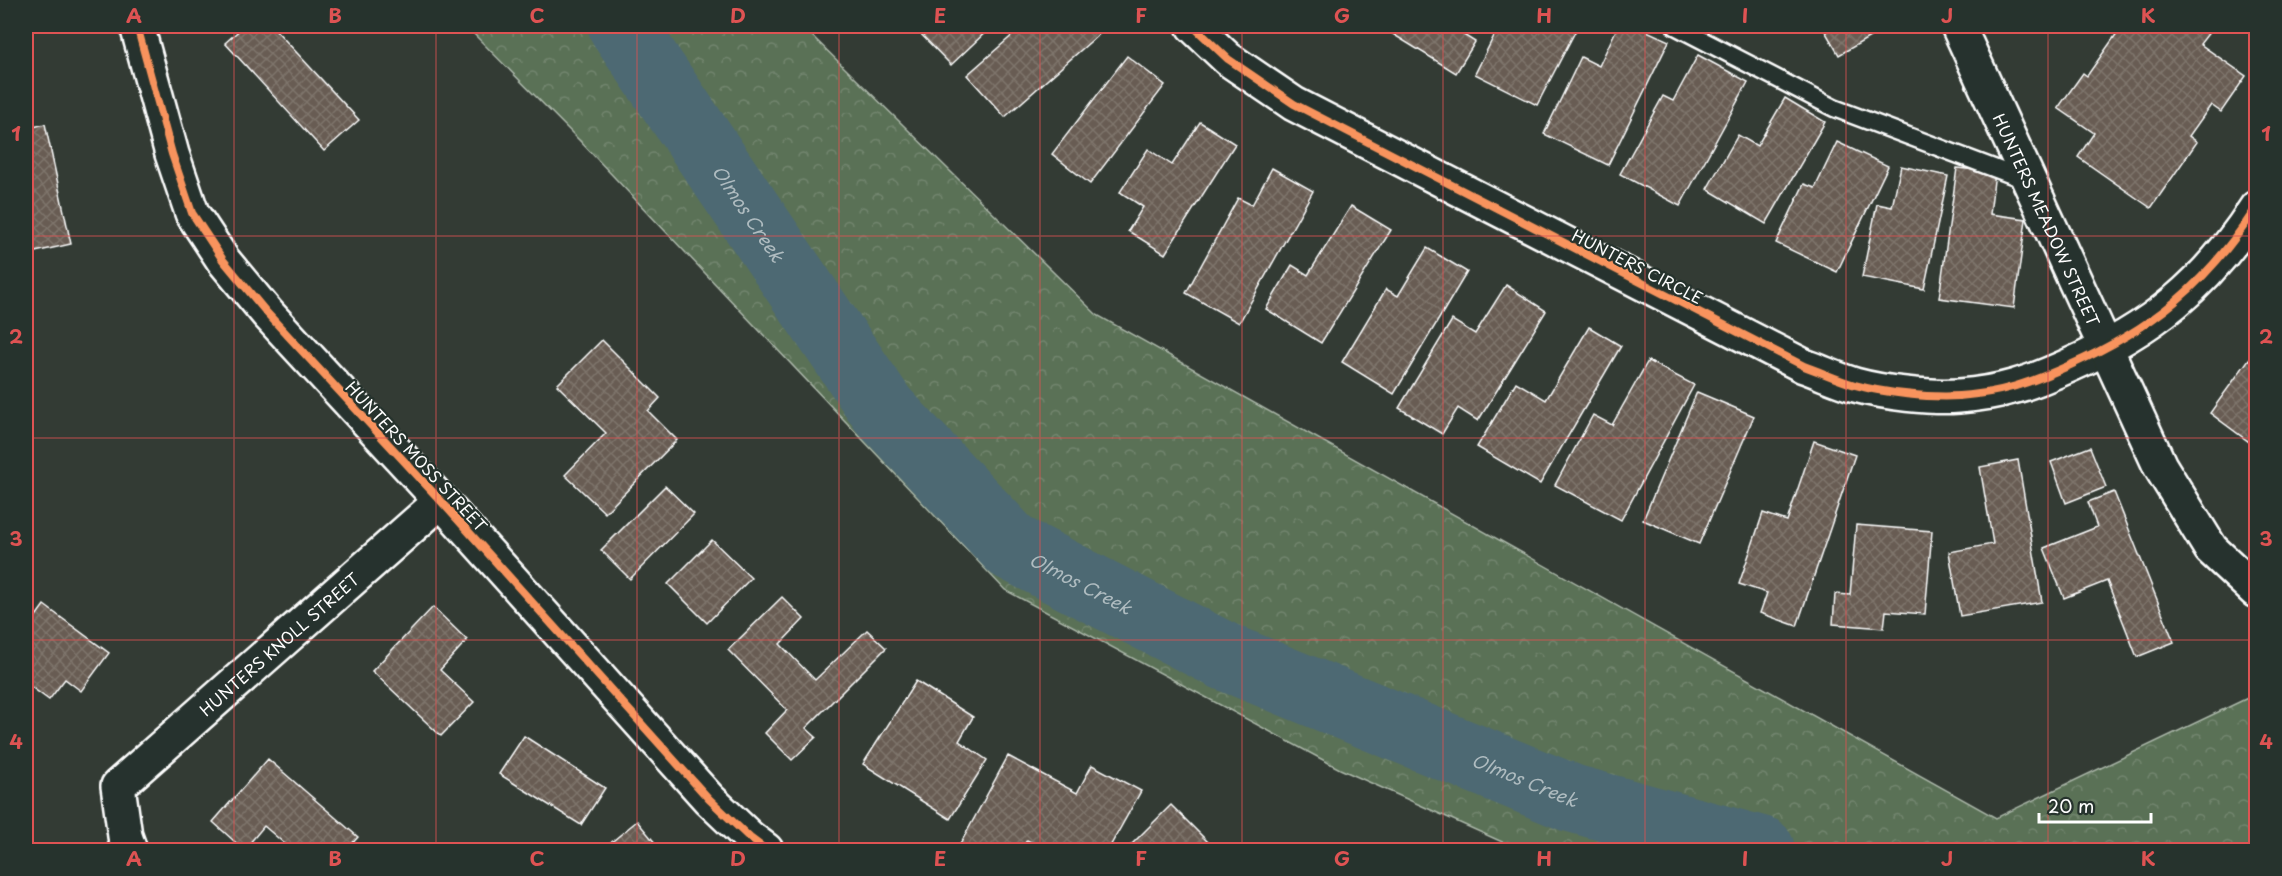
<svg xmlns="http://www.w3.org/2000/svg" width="2282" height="876" viewBox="0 0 2282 876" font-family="'Playpen Sans',sans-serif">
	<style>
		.forest { fill: url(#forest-crowns); stroke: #acb8aa; stroke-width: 1.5 }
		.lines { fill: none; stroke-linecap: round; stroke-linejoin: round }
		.river { stroke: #4d6973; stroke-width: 68 }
		.building { fill: url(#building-cross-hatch); stroke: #fff; stroke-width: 1.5 }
		.lane-casing { stroke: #fff; stroke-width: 21 }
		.street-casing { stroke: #fff; stroke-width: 38 }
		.lane { stroke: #26332d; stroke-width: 16 }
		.street { stroke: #26332d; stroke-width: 33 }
		.cycleway-casing { stroke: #26332d; stroke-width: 11 }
		.cycleway { stroke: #f8935d; stroke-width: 8 }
		.grid { fill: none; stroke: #de5353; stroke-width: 1.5; stroke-opacity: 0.55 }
		.labels { text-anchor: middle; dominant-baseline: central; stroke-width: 4.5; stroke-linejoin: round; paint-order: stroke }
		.street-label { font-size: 16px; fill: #fff; stroke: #26332d }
		.water-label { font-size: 18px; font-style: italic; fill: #afbcc0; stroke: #26332d }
		.neatline { fill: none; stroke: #de5353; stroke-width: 2 }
		.grid-label { font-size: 20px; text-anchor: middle; font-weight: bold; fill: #de5353 }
	</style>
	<defs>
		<pattern id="forest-crowns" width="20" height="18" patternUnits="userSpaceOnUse" patternTransform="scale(1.5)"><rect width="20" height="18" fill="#5a7156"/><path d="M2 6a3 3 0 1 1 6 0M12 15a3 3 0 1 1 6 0" fill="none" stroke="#73866f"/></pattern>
		<pattern id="building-cross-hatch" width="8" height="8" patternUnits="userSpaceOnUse" patternTransform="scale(1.5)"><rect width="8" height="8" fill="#675c52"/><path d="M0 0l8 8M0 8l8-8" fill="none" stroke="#7e746c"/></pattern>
	</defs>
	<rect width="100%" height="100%" fill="#333b34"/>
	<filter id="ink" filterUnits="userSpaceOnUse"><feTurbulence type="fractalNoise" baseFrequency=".0167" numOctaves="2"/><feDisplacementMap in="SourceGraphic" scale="12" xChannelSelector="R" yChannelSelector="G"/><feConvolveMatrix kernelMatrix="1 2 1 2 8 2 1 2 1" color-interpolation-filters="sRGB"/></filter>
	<g filter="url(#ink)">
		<path class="forest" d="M466,26h336l295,289 899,503 260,-124v156h-736l-180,-81 -335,-179 -426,-450z"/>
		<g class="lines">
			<path class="river" id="s1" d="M622,26l261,384 129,137 212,109 347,142 190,52"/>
		</g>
		<g class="building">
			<path d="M244,26h28l87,94 -35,31 -99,-108z"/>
			<path d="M913,26h79l-41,39z"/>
			<path d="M1023,26l84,1 -102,90 -38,-42z"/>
			<path d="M1395,26h72l-5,8 13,8 -19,31 -65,-40z"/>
			<path d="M1499,26h12l7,3 2,-3h58l-41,79 -62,-31z"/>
			<path d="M1618,26h18l33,15 -61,124 -64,-31 37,-77 18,9z"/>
			<path d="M1822,26h67l-50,29z"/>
			<path d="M2122,26h92l-14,18 46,32 -25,36 -10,-7 -22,31 8,6 -46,66 -73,-51 16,-24 -36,-25 25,-35 4,3z"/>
			<path d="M1698,55l50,27 -68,124 -60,-32 43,-78 10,5z"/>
			<path d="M1127,56l38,29 -75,99 -38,-30z"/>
			<path d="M1785,98l40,24 -59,102 -59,-35 31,-54 19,11z"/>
			<path d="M1200,122l35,22 -70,110 -37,-23 15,-24 -23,-15 28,-43 24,16z"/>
			<path d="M45,124l26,120 -45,10v-125z"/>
			<path d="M1837,142l51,24 -51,106 -61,-29 28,-59 11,4z"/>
			<path d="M1901,166l47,10 -24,113 -62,-12 15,-73 15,3z"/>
			<path d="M1272,168l41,23 -74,132 -53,-30 52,-95 14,7z"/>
			<path d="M1957,168l38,4 -5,42 36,5 -12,89 -75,-10z"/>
			<path d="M1351,206l40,24 -70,113 -55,-34 26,-44 16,10z"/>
			<path d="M1427,248l40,24 -73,122 -52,-32 44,-73 12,7z"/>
			<path d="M1506,285l40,26 -68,110 -20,-13 -16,26 -43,-26 53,-88 23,14z"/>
			<path d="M1589,327l32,19 -81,138 -63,-37 39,-65 30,18z"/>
			<path d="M602,340l58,58 -12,13 29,29 -72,73 -40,-38 41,-42 -49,-48z"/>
			<path d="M2249,359l7,6v82l-46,-34z"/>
			<path d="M1648,361l46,24 -73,135 -66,-35 38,-70 19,10z"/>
			<path d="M1697,392l57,24 -55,128 -56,-24z"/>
			<path d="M1814,441l41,14 -58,171 -37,-13 7,-20 -28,-9 24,-71 24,8z"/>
			<path d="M2090,447l16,40 -40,16 -15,-41z"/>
			<path d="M2018,460l24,142 -82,14 -11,-64 44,-8 -13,-77z"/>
			<path d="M665,486l29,28 -64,65 -29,-29z"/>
			<path d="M2114,492l60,150 -37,15 -30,-76 -43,17 -20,-50 53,-21 -9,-25z"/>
			<path d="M1856,525l76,6 -7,83 -39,-3 -2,17 -51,-4 2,-30 15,1z"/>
			<path d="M712,540l39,38 -44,45 -39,-39z"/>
			<path d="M782,597l22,22 -24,25 35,36 52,-50 19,18 -80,80 10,9 -24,23 -27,-27 22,-23 -59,-60z"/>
			<path d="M44,605l65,48 -28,38 -16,-12 -16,21 -23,-17v-53z"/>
			<path d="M433,607l34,33 -27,30 34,32 -33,34 -69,-65z"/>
			<path d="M916,681l57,36 -14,24 28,19 -37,59 -87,-55z"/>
			<path d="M524,736l81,52 -24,37 -82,-51z"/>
			<path d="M1008,756l69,37 15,-28 49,26 -33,59h-62l-19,-10 -6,10h-64z"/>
			<path d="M268,759l90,78 -12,13h-54l-28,-24 -20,24 -31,-28z"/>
			<path d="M1171,805l45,45h-90z"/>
			<path d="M637,821l24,29h-59z"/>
		</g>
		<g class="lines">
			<g class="lane-casing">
				<path id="lane" d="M1675,26l159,82 194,73"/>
			</g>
			<g class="street-casing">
				<g id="street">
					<path d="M137,26l35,128 20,59 31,47 44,53 174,188 268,298 41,39 16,12"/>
					<path d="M1193,26l35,33 66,45 510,262c17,6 34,14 51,19 29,8 75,13 104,11 42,-3 71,-13 109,-30 84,-37 138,-81 188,-158"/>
					<path id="s2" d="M1958,26l202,440 51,83 45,42"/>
					<path id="s3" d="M130,850l-5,-14 -7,-50 323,-285"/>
				</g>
			</g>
			<use href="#lane" class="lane"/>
			<use href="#street" class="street"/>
			<g class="cycleway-casing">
				<g id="cycleway">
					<path d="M137,26l35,128 20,59 31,47 44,53 174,188 268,298 41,39 16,12"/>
					<path d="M1193,26l35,33 66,45 510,262c17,6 34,14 51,19 29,8 75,13 104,11 42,-3 71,-13 109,-30 84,-37 138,-81 188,-158"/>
				</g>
			</g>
			<use href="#cycleway" class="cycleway"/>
		</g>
	</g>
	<path class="grid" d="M234,26v824M436,26v824M637,26v824M839,26v824M1040,26v824M1242,26v824M1443,26v824M1645,26v824M1846,26v824M2048,26v824M26,236h2230M26,438h2230M26,640h2230"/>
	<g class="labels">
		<g class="street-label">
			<text stroke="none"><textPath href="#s2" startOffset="213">HUNTERS MEADOW STREET</textPath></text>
			<text transform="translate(1638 266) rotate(27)">HUNTERS CIRCLE</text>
			<text transform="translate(417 456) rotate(47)">HUNTERS MOSS STREET</text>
			<text stroke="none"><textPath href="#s3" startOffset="280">HUNTERS KNOLL STREET</textPath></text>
		</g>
		<g class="water-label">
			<text stroke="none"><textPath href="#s1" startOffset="226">Olmos Creek</textPath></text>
			<text stroke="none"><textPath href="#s1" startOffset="730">Olmos Creek</textPath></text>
			<text stroke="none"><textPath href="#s1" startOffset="1216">Olmos Creek</textPath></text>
		</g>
	</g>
	<rect width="2282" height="876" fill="none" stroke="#26332d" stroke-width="66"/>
	<path d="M2039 813v9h112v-9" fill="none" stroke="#ffffff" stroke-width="3"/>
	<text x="2048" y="813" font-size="18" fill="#ffffff" stroke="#26332d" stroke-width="4.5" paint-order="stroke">20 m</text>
	<rect x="33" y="33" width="2216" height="810" class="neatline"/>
	<g class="grid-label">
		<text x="134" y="23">A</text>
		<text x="335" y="23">B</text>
		<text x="537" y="23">C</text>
		<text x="738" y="23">D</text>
		<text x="940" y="23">E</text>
		<text x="1141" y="23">F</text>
		<text x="1342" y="23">G</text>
		<text x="1544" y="23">H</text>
		<text x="1745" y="23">I</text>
		<text x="1947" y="23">J</text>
		<text x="2148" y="23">K</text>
		<text x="16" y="141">1</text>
		<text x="2266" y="141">1</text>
		<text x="16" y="344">2</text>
		<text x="2266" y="344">2</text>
		<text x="16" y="546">3</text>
		<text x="2266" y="546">3</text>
		<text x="16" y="749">4</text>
		<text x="2266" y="749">4</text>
		<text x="134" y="866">A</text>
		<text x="335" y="866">B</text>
		<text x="537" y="866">C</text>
		<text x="738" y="866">D</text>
		<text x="940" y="866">E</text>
		<text x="1141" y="866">F</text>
		<text x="1342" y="866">G</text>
		<text x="1544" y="866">H</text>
		<text x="1745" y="866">I</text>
		<text x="1947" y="866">J</text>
		<text x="2148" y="866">K</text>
	</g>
</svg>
